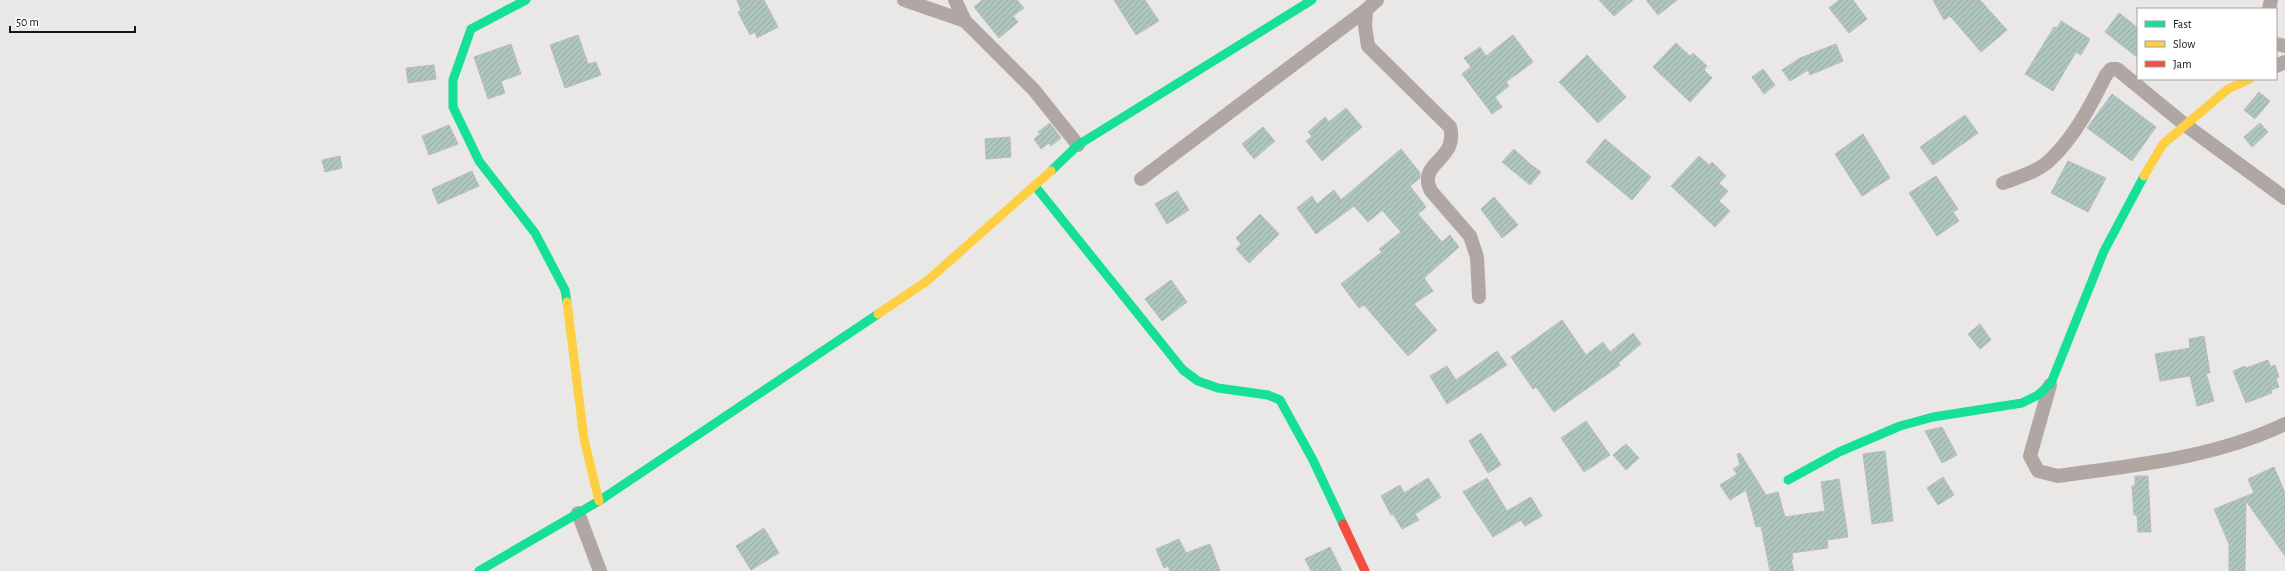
<svg xmlns="http://www.w3.org/2000/svg" width="2285" height="571" viewBox="0 0 2285 571" font-family="'Alegreya Sans',sans-serif">
	<style>
		.building { fill: url(#building-hatch); stroke: #bbbbba }
		.lines { fill: none; stroke-linecap: round; stroke-linejoin: round }
		.street { stroke: #b1a7a2; stroke-width: 14 }
		.fast { stroke: #16e098; stroke-width: 9 }
		.slow { stroke: #ffcf43; stroke-width: 9 }
		.jam { stroke: #f24e42; stroke-width: 9 }
	</style>
	<defs>
		<pattern id="building-hatch" width="6" height="6" patternUnits="userSpaceOnUse"><rect width="6" height="6" fill="#afc6c0"/><path d="M-1 1l2-2M0 6l6-6M5 7l2-2" fill="none" stroke="#96a9a4"/></pattern>
	</defs>
	<rect width="100%" height="100%" fill="#eae8e6"/>
	<g class="building">
		<path d="M737,0h27l14,27 -21,11 -2,-6 -5,3 -12,-23 3,-2z"/>
		<path d="M982,0h35l7,8 -11,8 5,6 -19,16 -25,-31z"/>
		<path d="M1114,0h31l14,21 -23,14z"/>
		<path d="M1599,0h34l-19,16z"/>
		<path d="M1646,0h31l-19,15z"/>
		<path d="M1839,0h14l14,19 -18,14 -20,-25z"/>
		<path d="M1933,0h47l27,30 -26,22 -31,-36 -6,4z"/>
		<path d="M2119,13l19,15v30l-33,-26z"/>
		<path d="M2061,21l29,18 -9,16 -5,-3 -23,39 -28,-17 29,-47 3,1z"/>
		<path d="M578,35l10,29 8,-2 5,13 -36,13 -15,-43z"/>
		<path d="M1513,35l20,27 -27,20 3,4 -14,11 7,10 -10,7 -30,-40 9,-7 -7,-9 16,-11 6,9z"/>
		<path d="M1676,43l14,13 3,-3 14,13 -3,4 8,8 -22,24 -37,-35z"/>
		<path d="M511,44l10,30 -20,7 4,12 -17,6 -14,-42z"/>
		<path d="M1836,44l7,17 -33,14 -2,-5 -18,11 -8,-11 18,-12z"/>
		<path d="M1587,55l39,42 -28,26 -39,-41z"/>
		<path d="M434,65l2,14 -28,4 -2,-15z"/>
		<path d="M1763,69l12,16 -11,9 -12,-17z"/>
		<path d="M2259,92l11,9 -15,18 -11,-9z"/>
		<path d="M2112,94l44,33 -24,34 -45,-33z"/>
		<path d="M1346,108l16,19 -40,34 -16,-20 6,-5 -4,-4 17,-15 4,5z"/>
		<path d="M1965,115l13,18 -45,32 -13,-18z"/>
		<path d="M1050,123l11,15 -10,8 -2,-3 -8,6 -7,-10 6,-5 -2,-2z"/>
		<path d="M2260,123l8,9 -16,15 -8,-10z"/>
		<path d="M449,125l9,19 -29,11 -7,-19z"/>
		<path d="M1263,127l12,14 -21,18 -12,-15z"/>
		<path d="M1863,134l27,44 -28,18 -27,-42z"/>
		<path d="M1010,137l1,20 -25,2 -1,-20z"/>
		<path d="M1605,139l46,38 -19,23 -46,-38z"/>
		<path d="M1401,149l19,24v5l-10,8 16,21 -8,7 24,28 8,-7 9,12 -35,31 9,13 -19,13 23,26 -29,26 -44,-51 -5,3 -18,-24 41,-32 -3,-3 22,-17 -19,-22 -14,12 -14,-16 -38,28 -19,-26 15,-12 5,8 17,-14 7,10z"/>
		<path d="M1514,149l16,15 11,8 -11,13 -28,-23z"/>
		<path d="M340,156l2,12 -17,4 -3,-12z"/>
		<path d="M1699,156l10,9 3,-3 14,14 -7,7 9,8 -9,10 11,10 -15,16 -44,-41z"/>
		<path d="M2068,161l38,17 -18,34 -37,-19z"/>
		<path d="M472,171l7,15 -41,18 -6,-15z"/>
		<path d="M1936,176l22,33 -5,3 6,9 -22,15 -28,-43z"/>
		<path d="M1177,191l12,19 -22,14 -12,-20z"/>
		<path d="M1494,197l24,28 -16,13 -21,-29z"/>
		<path d="M1260,214l19,20 -30,29 -13,-14 5,-5 -5,-6z"/>
		<path d="M1171,280l16,22 -25,19 -17,-22z"/>
		<path d="M1562,320l24,35 17,-13 7,10 23,-19 8,11 -23,19 2,2 -66,47 -18,-25 -3,2 -22,-32z"/>
		<path d="M1980,324l11,16 -11,9 -12,-15z"/>
		<path d="M2204,336l6,37h-4l8,28 -17,5 -7,-30 -30,5 -5,-27 35,-6 -1,-9z"/>
		<path d="M1497,351l10,14 -60,39 -17,-28 17,-10 9,14z"/>
		<path d="M2268,360l3,7 4,-2 4,12 -3,2 3,8 -8,3 1,3 -26,10 -13,-32 12,-5 1,2z"/>
		<path d="M1586,421l24,34 -26,17 -23,-34z"/>
		<path d="M1942,427l15,28 -15,8 -17,-32z"/>
		<path d="M1481,433l20,32 -13,8 -19,-32z"/>
		<path d="M1626,444l13,14 -13,12 -13,-15z"/>
		<path d="M1885,451l8,70 -21,3 -9,-70z"/>
		<path d="M1740,453l26,42 12,-3 7,25 40,-6 -4,-29 18,-3 9,58 -21,3 1,8 -36,5 1,6h-2l3,12h-24l-9,-45 -5,1 -10,-37 -16,10 -10,-15 17,-11 -4,-5 7,-4 -3,-11z"/>
		<path d="M2274,467l11,26v63l-39,-55 -1,70h-16v-27l-15,-35 40,-16 -6,-14z"/>
		<path d="M2135,476h13l3,56h-13l-1,-17h-3l-2,-29h3z"/>
		<path d="M1943,477l11,18 -16,10 -11,-17z"/>
		<path d="M1428,478l13,19 -26,17 4,6 -17,9 -9,-15 -2,1 -10,-19 19,-11 4,8z"/>
		<path d="M1487,478l20,33 24,-14 11,19 -17,10 -4,-6 -28,17 -30,-45z"/>
		<path d="M764,528l15,25 -28,17 -15,-24z"/>
		<path d="M1179,539l7,14 24,-9 10,27h-50l-2,-5 -4,2 -8,-19z"/>
		<path d="M1330,547l12,24h-31l-6,-12z"/>
	</g>
	<g class="lines">
		<g class="street">
			<path d="M904,0l61,21"/>
			<path d="M955,0l10,21 69,69 44,55"/>
			<path d="M2269,9l2,-9"/>
			<path d="M1366,10l-1,16 3,20 82,81c9,34 -34,35 -19,64l39,45 7,21 2,40"/>
			<path d="M2276,44l9,2"/>
			<path d="M2276,66l9,-4"/>
			<path d="M1141,179l225,-169 11,-10"/>
			<path d="M2003,183c16,-6 37,-12 49,-25 23,-22 40,-55 54,-83l5,-6h6l67,55 101,74"/>
			<path d="M2050,385l-20,71 8,15 20,5c77,-11 156,-18 227,-52"/>
			<path d="M578,513l22,58"/>
		</g>
		<g class="fast">
			<path d="M526,0l-55,29 -18,51v27l26,54 56,72 30,57 2,12"/>
			<path d="M1051,171l27,-26 234,-145"/>
			<path d="M1035,186l148,184 15,11 20,7 50,7 12,5 33,60 30,64"/>
			<path d="M1788,480l51,-28 61,-26 33,-9 89,-14 16,-8 13,-12 53,-132 40,-75"/>
			<path d="M479,571l120,-70 279,-187"/>
		</g>
		<g class="slow">
			<path d="M2144,176l19,-32 65,-55 22,-10"/>
			<path d="M567,302l17,137 15,62"/>
			<path d="M878,314l49,-33 124,-110"/>
		</g>
		<path class="jam" d="M1343,524l22,47"/>
	</g>
	<rect x="2137" y="8" width="140" height="72" fill="#ffffff" stroke="#a2a1a1"/>
	<rect x="2145" y="21" width="20" height="6" fill="#16e098" stroke="#a2a1a1"/>
	<text x="2173" y="28" font-size="12" fill="#171514">Fast</text>
	<rect x="2145" y="41" width="20" height="6" fill="#ffcf43" stroke="#a2a1a1"/>
	<text x="2173" y="48" font-size="12" fill="#171514">Slow</text>
	<rect x="2145" y="61" width="20" height="6" fill="#f24e42" stroke="#a2a1a1"/>
	<text x="2173" y="68" font-size="12" fill="#171514">Jam</text>
	<path d="M10 26v6h125v-6" fill="none" stroke="#171514" stroke-width="2"/>
	<text x="16" y="26" font-size="12" fill="#171514" stroke="#ffffff" stroke-width="3" paint-order="stroke">50 m</text>
</svg>
